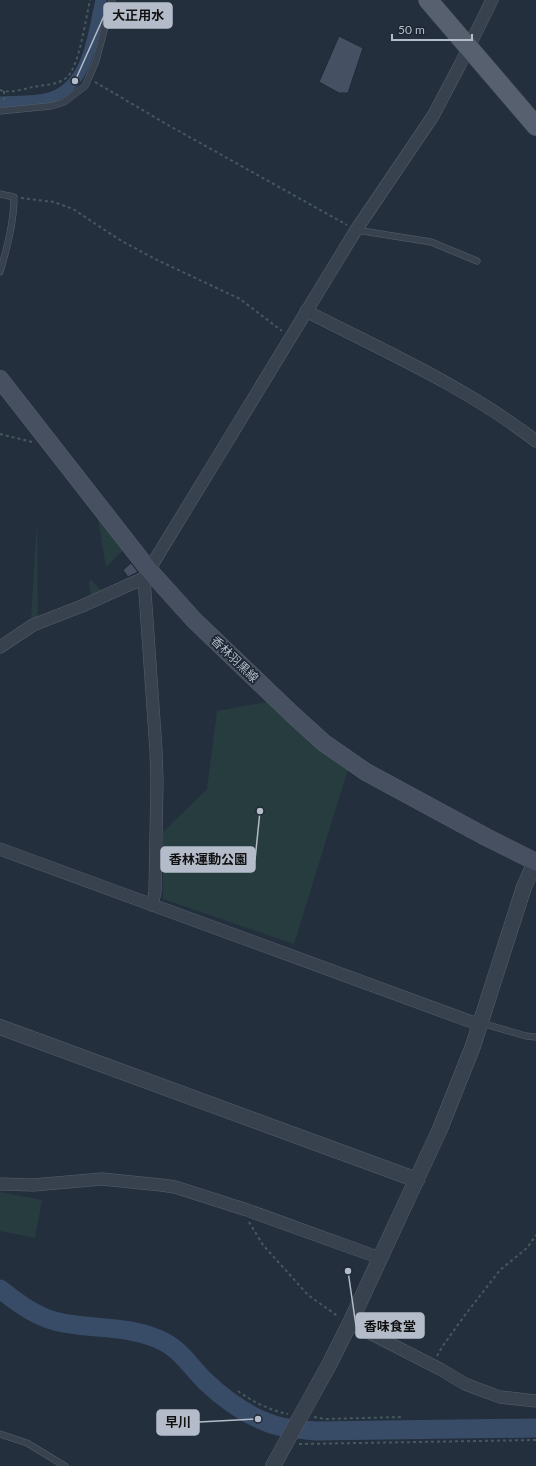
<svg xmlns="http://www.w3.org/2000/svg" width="536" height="1466" viewBox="0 0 536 1466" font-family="Lato,'Noto Sans JP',sans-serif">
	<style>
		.green { fill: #263c3f }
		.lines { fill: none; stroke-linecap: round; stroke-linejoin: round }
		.canal { stroke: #394c67; stroke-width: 11 }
		.river { stroke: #394c67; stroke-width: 19 }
		.building { fill: #455162; stroke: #1f2835 }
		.service-casing { stroke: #565f6c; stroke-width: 7 }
		.minor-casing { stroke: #565f6c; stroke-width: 13 }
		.tertiary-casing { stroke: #565f6c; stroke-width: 16 }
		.secondary-casing { stroke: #565f6c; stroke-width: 18 }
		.primary-casing { stroke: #414a57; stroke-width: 20 }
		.path { stroke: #44595c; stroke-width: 2; stroke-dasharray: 3 3; stroke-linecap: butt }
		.service { stroke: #38414e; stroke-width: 6 }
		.minor { stroke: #38414e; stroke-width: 12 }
		.tertiary { stroke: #38414e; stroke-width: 15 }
		.secondary { stroke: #465061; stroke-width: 17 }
		.primary { stroke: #56606e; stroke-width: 19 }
		.labels { text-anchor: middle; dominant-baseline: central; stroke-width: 3.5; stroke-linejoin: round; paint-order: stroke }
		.street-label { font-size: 12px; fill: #b4bcc9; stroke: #1d2633 }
		.leader { fill: none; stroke: #b4bcc9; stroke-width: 1.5 }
		.callout-dot { fill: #b4bcc9; stroke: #1d2633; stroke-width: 1.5 }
		.callout { fill: #b4bcc9; stroke: #b4bcc9; stroke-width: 1.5 }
		.callout-label { font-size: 13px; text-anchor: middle; font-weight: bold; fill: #111 }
	</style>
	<rect width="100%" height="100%" fill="#242f3e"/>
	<g class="green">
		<path d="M97,513l26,37 -17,17z"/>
		<path d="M37,522l1,96 -7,1z"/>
		<path d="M91,580l12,12 -12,4 -2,-14z"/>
		<path d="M271,701l78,65 -55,178 -131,-45v-67l44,-43 10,-78z"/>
		<path d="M0,1192l42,8 -7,38 -35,-7z"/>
	</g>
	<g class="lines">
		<path class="canal" d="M0,102c16,-1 34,0 49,-4 40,-11 44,-64 52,-98"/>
		<path class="river" d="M0,1289c19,15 39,30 63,34 32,6 65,3 95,16 22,9 31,26 47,42 21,20 48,39 77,46 11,2 22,3 33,4l221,-3"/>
	</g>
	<g class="building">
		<path d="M339,36l24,12 -15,45h-9l-20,-11z"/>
		<path d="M131,563l7,9 -10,5 -5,-7z"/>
	</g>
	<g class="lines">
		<g class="service-casing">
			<g id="service">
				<path d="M0,111l51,-5 13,-4 21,-16 11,-25 16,-61"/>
				<path d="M0,194l14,3c0,25 -7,51 -14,75"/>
				<path d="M356,230l75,12 46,19"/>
				<path d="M481,1023l45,13 10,1"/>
				<path d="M0,1434l27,9 38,23"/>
			</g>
		</g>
		<g class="minor-casing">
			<g id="minor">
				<path d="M306,311c78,40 160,76 230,130"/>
				<path d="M144,578l12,172 1,31 -2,111 -3,13"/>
				<path d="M0,647l33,-22 49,-19 62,-28 212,-348 77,-114 28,-53 31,-63"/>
				<path d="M0,849l480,176"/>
				<path d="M0,1184l33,1 69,-6 59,6 14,2 72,23 133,48"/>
				<path d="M350,1323l90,46 25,15 13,5 22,8 36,4"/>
			</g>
		</g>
		<g class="tertiary-casing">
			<g id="tertiary">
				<path d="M0,1027l417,153"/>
				<path d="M273,1466l57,-103 20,-40 90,-194 33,-83 51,-159 12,-27"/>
			</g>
		</g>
		<g class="secondary-casing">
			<path id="secondary" d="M0,379l149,191 45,50 97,93 33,30 42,29 120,65 50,25"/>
		</g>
		<g class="primary-casing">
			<path id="primary" d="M428,0l108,126"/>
		</g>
		<g class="path">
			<path d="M95,82l73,43 179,100"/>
			<path d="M0,90c10,4 23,-1 33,-3 11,-2 24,-2 33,-9 13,-9 20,-61 24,-78"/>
			<path d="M4,91v11"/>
			<path d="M21,198l33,4 19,7 47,31 35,19 85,40 42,32"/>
			<path d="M0,434l32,8"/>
			<path d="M249,1222l14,23 45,50 31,22"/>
			<path d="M437,1356l5,-9 23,-32 35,-45 27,-22 9,-13"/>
			<path d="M238,1391c15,11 31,19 50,23"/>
			<path d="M314,1417l11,2 78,-2"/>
			<path d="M299,1444l237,-4"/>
		</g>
		<use href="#service" class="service"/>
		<use href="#minor" class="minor"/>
		<use href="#tertiary" class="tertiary"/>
		<use href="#secondary" class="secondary"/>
		<use href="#primary" class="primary"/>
	</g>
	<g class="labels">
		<g class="street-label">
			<text transform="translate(235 659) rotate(44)">香林羽黒線</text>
		</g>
	</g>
	<path class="leader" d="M75 81L104 16M260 811L255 860M348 1271L356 1326M258 1419L199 1422"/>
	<g class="callout-dot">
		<circle cx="75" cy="81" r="4"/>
		<circle cx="260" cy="811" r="4"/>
		<circle cx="348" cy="1271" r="4"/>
		<circle cx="258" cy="1419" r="4"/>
	</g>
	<g class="callout">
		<rect x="104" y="3" width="68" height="25" rx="4"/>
		<rect x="161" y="847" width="94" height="25" rx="4"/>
		<rect x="356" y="1313" width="68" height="25" rx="4"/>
		<rect x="157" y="1410" width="42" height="25" rx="4"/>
	</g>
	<g class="callout-label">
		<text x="138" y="20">大正用水</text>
		<text x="208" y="864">香林運動公園</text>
		<text x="390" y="1331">香味食堂</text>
		<text x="178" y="1427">早川</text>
	</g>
	<path d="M392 34v6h80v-6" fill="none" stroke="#b4bcc9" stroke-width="2"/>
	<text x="398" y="34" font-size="12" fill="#b4bcc9" stroke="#1d2633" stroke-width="3" paint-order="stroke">50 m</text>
</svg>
